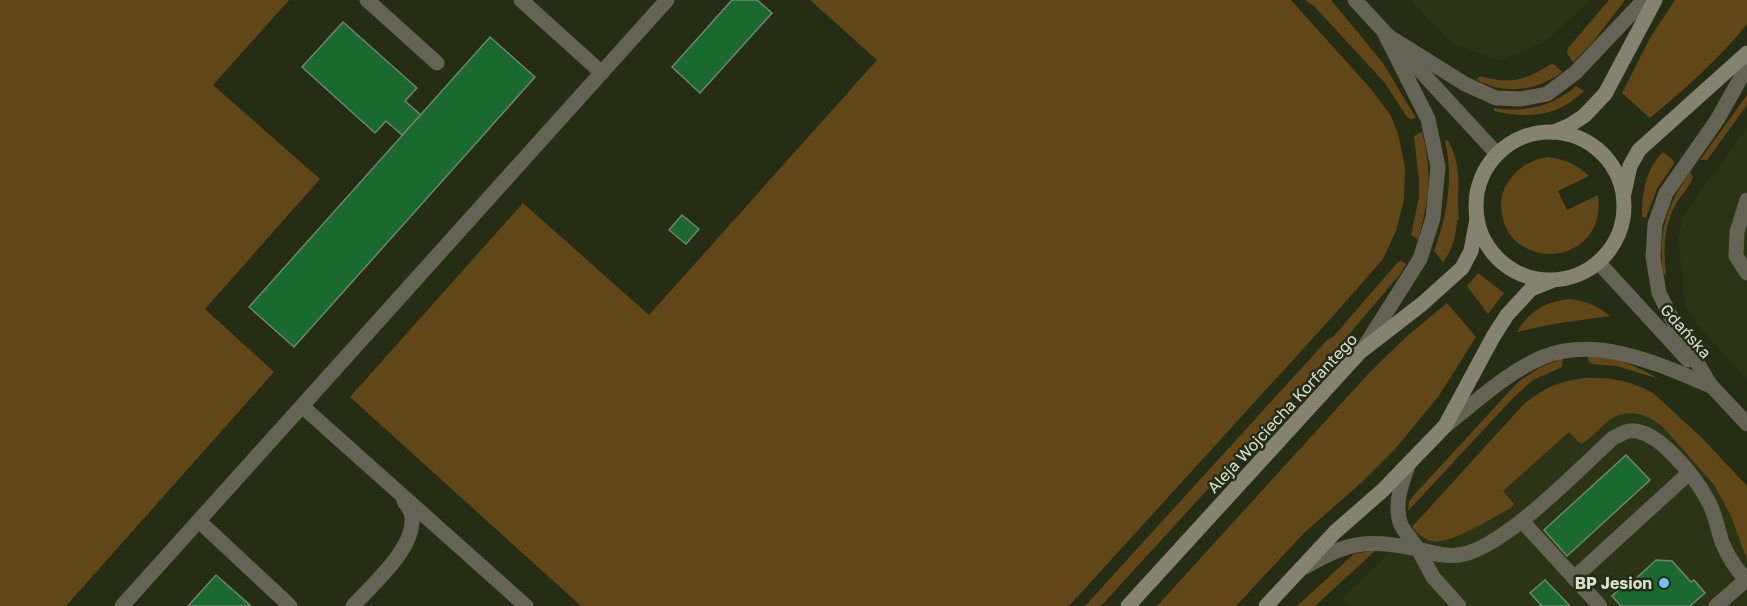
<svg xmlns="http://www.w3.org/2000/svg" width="1747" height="606" viewBox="0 0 1747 606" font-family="'Golos Text',sans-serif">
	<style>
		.built { fill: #2b3516 }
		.green { fill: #614718 }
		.building { fill: #1a6a2f; stroke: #6e8570; stroke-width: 1.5 }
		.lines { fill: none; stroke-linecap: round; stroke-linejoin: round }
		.service { stroke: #646356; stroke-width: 15 }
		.tertiary { stroke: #646356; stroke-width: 15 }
		.secondary { stroke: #85836f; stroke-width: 15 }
		.poi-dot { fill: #74c0f6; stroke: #252d15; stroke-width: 2 }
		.labels { text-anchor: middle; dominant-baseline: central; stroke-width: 5; stroke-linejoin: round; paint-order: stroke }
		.street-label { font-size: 16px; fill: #dae0d1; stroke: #252d15 }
		.poi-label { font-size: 16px; font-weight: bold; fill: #dae0d1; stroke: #252d15; text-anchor: end }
	</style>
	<rect width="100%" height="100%" fill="#252d15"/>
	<g class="built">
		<path d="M1410,0h180l-45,42 -47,19 -46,-18z"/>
		<path d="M1747,128v252l-53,-59 -9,-15 -7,-66 5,-23 6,-10z"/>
		<path d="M1585,378h27l29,9 12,6 49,45 45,48v120h-396l-9,-8 48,-45 133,-148 12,-10 24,-13z"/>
	</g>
	<g class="green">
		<path d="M0,0h289l-76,85 107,94 -115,130 69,63 -208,234h-66z"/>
		<path d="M810,0h481l80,89 20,27 7,18 7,33 -1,33 -8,31 -13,28 -50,57 -264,290h-488l-231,-209 173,-194 126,112 228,-255z"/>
		<path d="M1305,0h26l52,63 33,55 -5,1 -4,-2 -22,-34 -70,-76z"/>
		<path d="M1609,0h16l-32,42 -20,20 -6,-9 1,-5z"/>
		<path d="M1675,0h72v24c-28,35 -62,65 -97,94l-28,-25 28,-55z"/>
		<path d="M1551,64l4,1 7,7c-25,19 -57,23 -85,8l3,-4c29,9 46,4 71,-12z"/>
		<path d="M1576,86l8,5c-26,26 -57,28 -90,20v-3c29,5 60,-2 82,-22z"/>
		<path d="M1747,95v10l-40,55h-7z"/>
		<path d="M1422,132c11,40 7,69 -4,108l-7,-5 8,-38v-16l-5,-45z"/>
		<path d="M1448,140c17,34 7,46 11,80h-2c-1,16 -4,29 -14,42l-9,-11c13,-34 20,-74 11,-110z"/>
		<path d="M1663,152l12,10 -18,27 -11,29 -4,-1c0,-23 3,-47 21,-65z"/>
		<path d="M1547,157c18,2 29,7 42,19l-31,15 9,19 31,-15c1,11 1,22 -4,32 -20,41 -85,34 -92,-13 -2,-11 -1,-21 5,-30 10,-16 21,-23 40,-27z"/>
		<path d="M1690,172l3,5c-3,9 -10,16 -16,25 -13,23 -14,45 -11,71l-2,3c-7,-42 2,-69 26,-104z"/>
		<path d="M1401,261l5,3 -5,9 -55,65 -245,268h-16l243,-267 5,-2 65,-75z"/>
		<path d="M1478,273l26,20 -16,21 -21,-28z"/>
		<path d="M1569,299c17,1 28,7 41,17l-57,8 -36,8c12,-21 28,-30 52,-33z"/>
		<path d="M1447,303l29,34 -38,60 -42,51 -34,34 -58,51 -68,73h-79l213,-234 36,-35z"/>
		<path d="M1588,356c26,0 49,10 71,23l-42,-13 -25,-2 -4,-4z"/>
		<path d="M1563,358l-1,9 -29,13 -19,17 -106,114 1,-9 5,-7 104,-113 23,-15z"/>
		<path d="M1585,378c24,-1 46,3 68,15l49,45 45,48v74l-17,-46 -16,-29 -50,-57c-17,-15 -38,-21 -57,-6 -9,7 -16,17 -26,22l-12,-12 -66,59 11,13 -3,4c-18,9 -60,37 -79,33 -8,-2 -15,-8 -20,-14l111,-122c21,-17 34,-23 62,-27z"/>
		<path d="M1376,550l-61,56h-18l57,-52z"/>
	</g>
	<g class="building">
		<path d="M732,0h25l15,13 -72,80 -28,-26z"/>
		<path d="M343,22l74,66 -12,13 16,14 -19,20 -16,-14 -11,12 -73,-66z"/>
		<path d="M490,37l45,40 -241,270 -45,-40z"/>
		<path d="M682,215l17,14 -13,15 -17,-14z"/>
		<path d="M1626,455l24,25 -83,76 -23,-26z"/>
		<path d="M1656,560l16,1 19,21 3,-2 11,13 -15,13h-69l-9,-10 16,-15 2,3z"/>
		<path d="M216,575l35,31h-63z"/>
		<path d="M1545,580l25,26h-31l2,-1 -11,-12z"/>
	</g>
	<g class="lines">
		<g class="service">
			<path d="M367,0l70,63"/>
			<path d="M521,0l81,73"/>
			<path d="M1747,200l-10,32 -1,24 11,17"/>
			<path d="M303,407l223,199"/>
			<path d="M199,521l91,85"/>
			<path d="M1522,521l78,85"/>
			<path d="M1418,549c13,4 27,8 41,6 44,-6 120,-86 154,-117 5,-2 12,-7 17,-7 27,-3 65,46 77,68 8,12 10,29 15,43 6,15 15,28 25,39"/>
			<path d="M1418,549l15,28 26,29"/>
			<path d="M1305,567c43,-26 64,-28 113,-18 -5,-7 -13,-16 -17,-24 -8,-21 1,-42 8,-62"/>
			<path d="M1574,578l115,-105"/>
			<path d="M122,606l545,-606"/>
			<path d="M353,606c19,-21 67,-62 58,-93 -1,-4 -5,-9 -7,-12"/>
			<path d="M1716,606l30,-26"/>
		</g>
		<g class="tertiary">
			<path d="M1355,0l142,154"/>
			<path d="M1385,34l80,50 31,14 25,1 26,-5 28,-21 69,-73"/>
			<path d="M1599,263l89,97"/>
			<path d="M1363,349l57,-90 13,-41 5,-51 -10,-48 -43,-85"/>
			<path d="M1706,380l41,44"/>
			<path d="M1711,386l-36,-61 -16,-32 -6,-36 2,-33 11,-31 51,-73 30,-53"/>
			<path d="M1445,426c30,-23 62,-54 98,-69 56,-22 117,8 168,29"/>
		</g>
		<g class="secondary">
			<path d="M1554,132l16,-7 14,-9 21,-22 50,-94"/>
			<circle cx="1550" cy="206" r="74"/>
			<path d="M1624,193l6,-27 9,-16 108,-97"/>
			<path d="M1128,606l232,-254 62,-48 40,-36 9,-17 6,-32"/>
			<path d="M1266,606l69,-74 48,-42 62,-64 48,-89 14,-22 24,-26 20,-8"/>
		</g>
	</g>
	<circle class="poi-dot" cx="1664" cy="583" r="6"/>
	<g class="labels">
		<g class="street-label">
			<text transform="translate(1686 331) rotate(48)">Gdańska</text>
			<text transform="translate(1282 413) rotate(-47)">Aleja Wojciecha Korfantego</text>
		</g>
		<g class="poi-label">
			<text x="1652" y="583">BP Jesion</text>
		</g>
	</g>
</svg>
